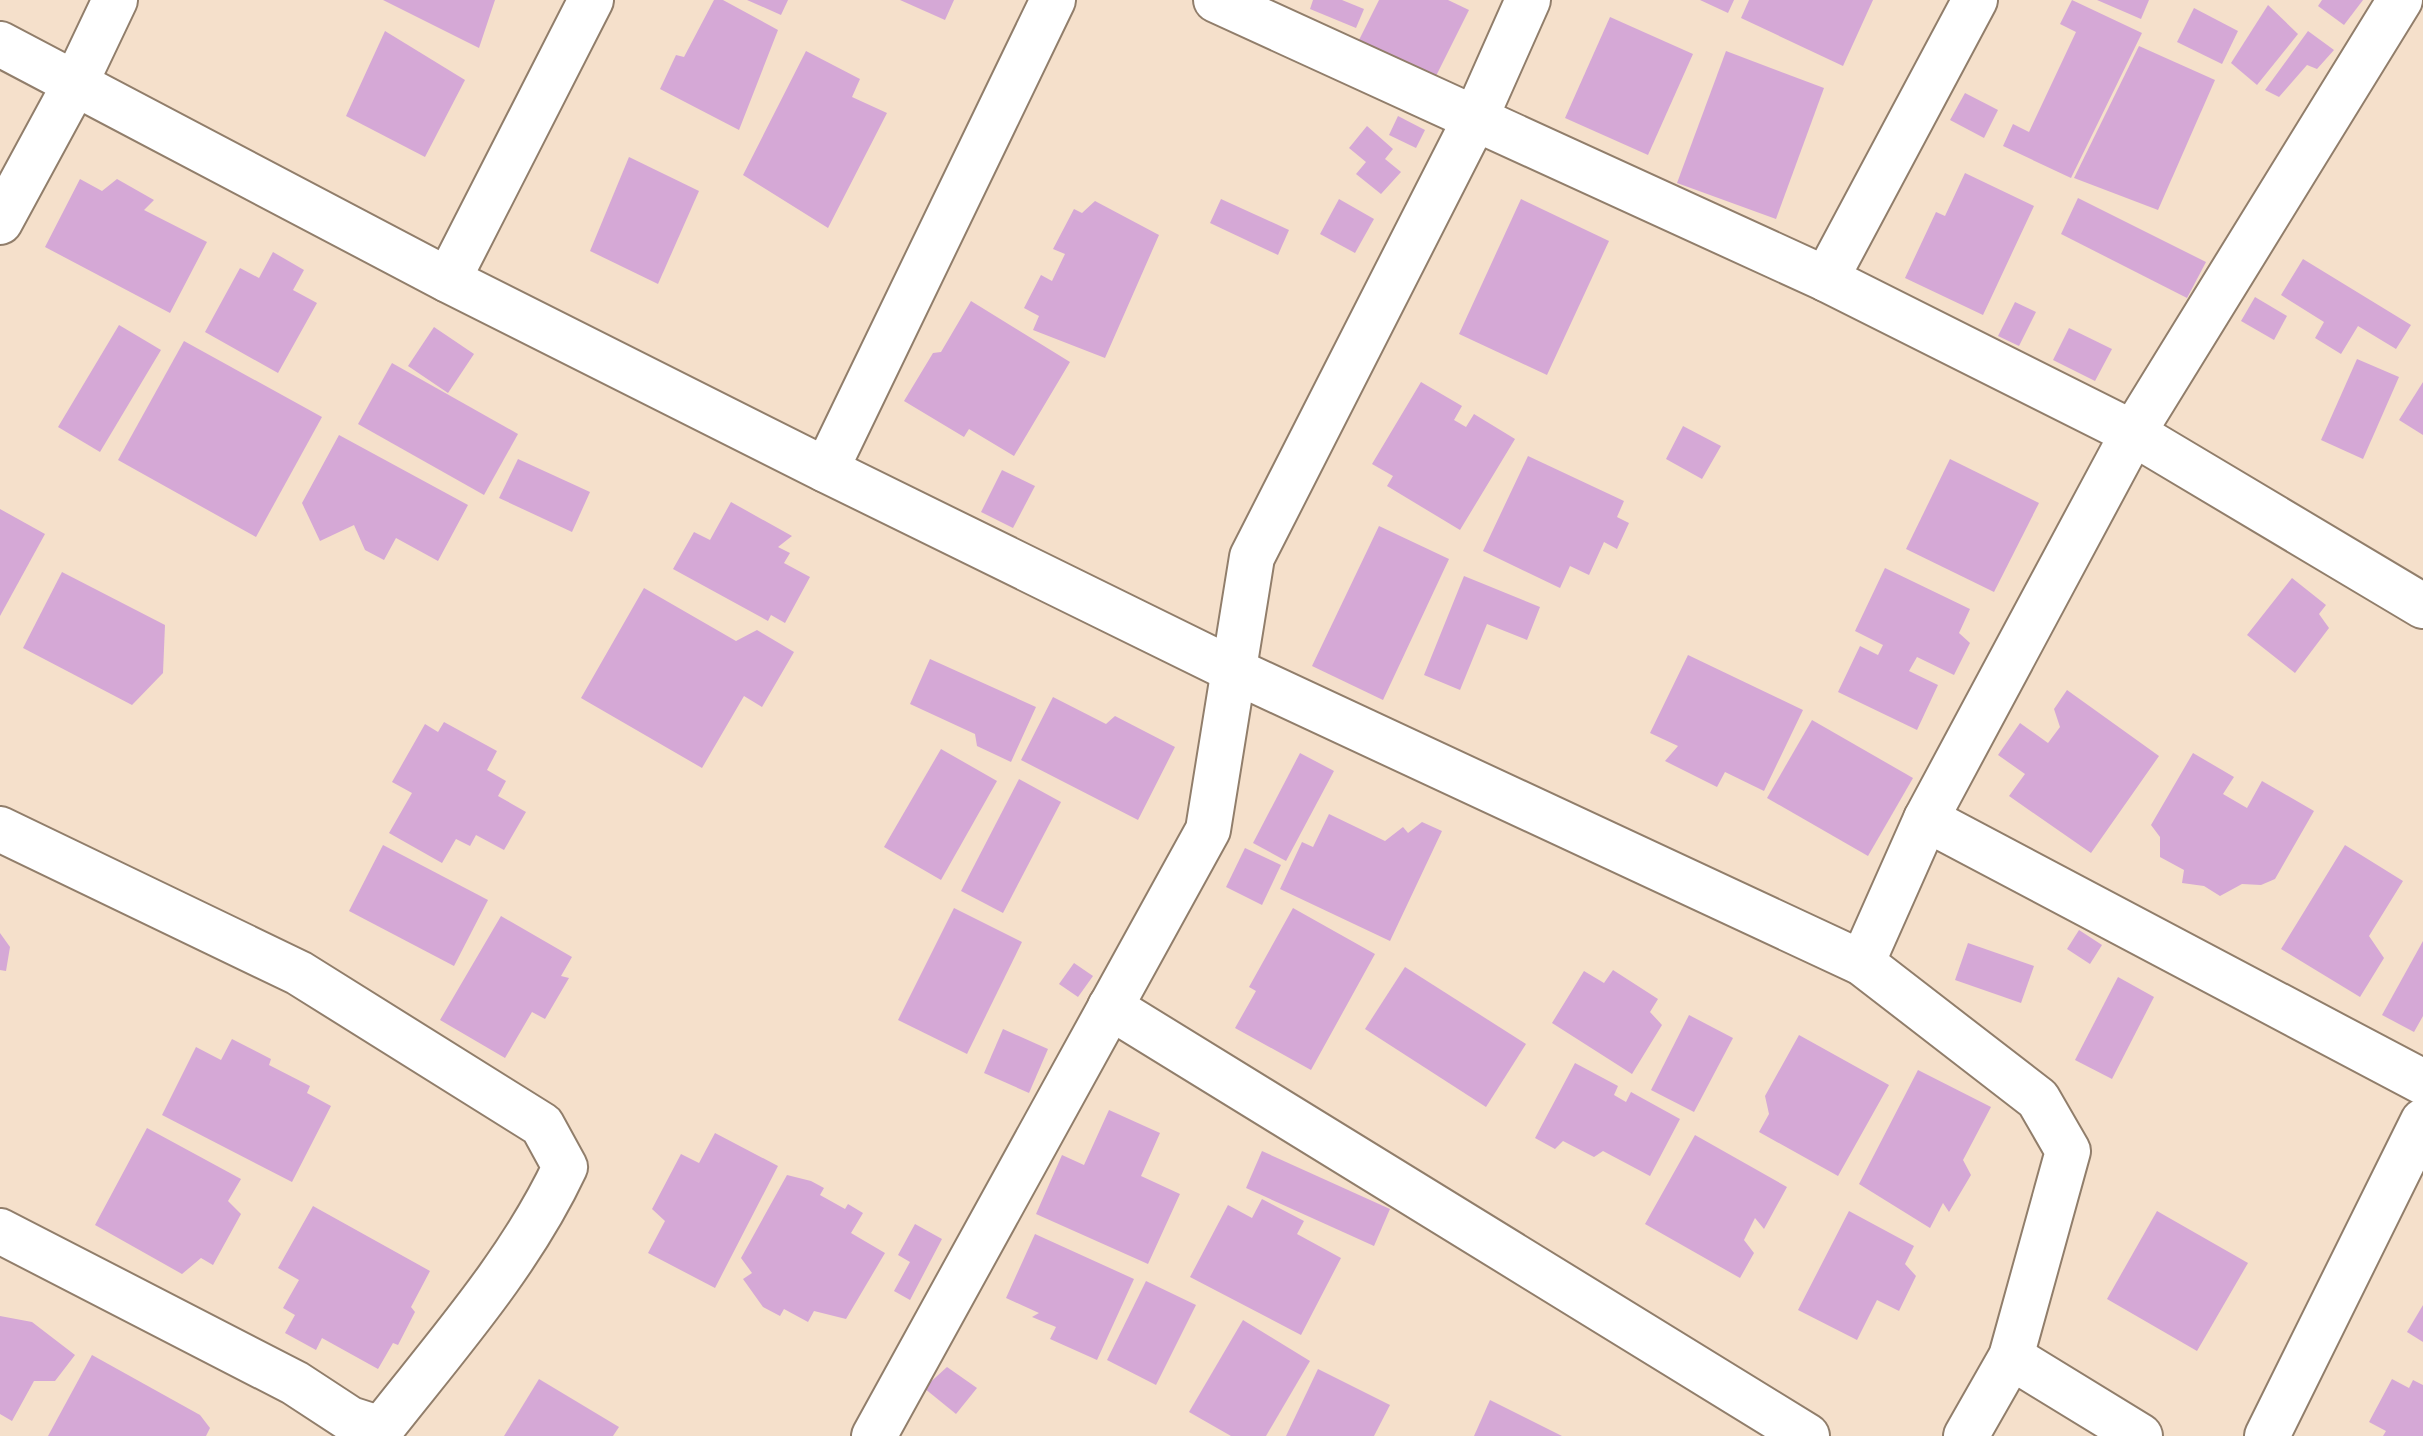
<svg xmlns="http://www.w3.org/2000/svg" width="2423" height="1436" viewBox="0 0 2423 1436" font-family="'Sofia Sans Condensed',sans-serif">
	<style>
		.building { fill: #d5a8d6 }
		.lines { fill: none; stroke-linecap: round; stroke-linejoin: round }
		.minor-casing { stroke: #917e6b; stroke-width: 48 }
		.minor { stroke: #fff; stroke-width: 44 }
	</style>
	<rect width="100%" height="100%" fill="#f5e0cb"/>
	<g class="building">
		<path d="M383,0h112l-16,48z"/>
		<path d="M714,0h9l55,30 -39,100 -79,-41 16,-34 8,2z"/>
		<path d="M747,0h41l-7,15z"/>
		<path d="M900,0h54l-9,20z"/>
		<path d="M1313,0h29l22,9 -8,19 -46,-19z"/>
		<path d="M1379,0h69l21,10 -36,72 -76,-38z"/>
		<path d="M1700,0h34l-6,13z"/>
		<path d="M1749,0h124l-30,66 -102,-48z"/>
		<path d="M2072,0l70,33 -71,145 -68,-32 10,-22 16,8 47,-100 -16,-8z"/>
		<path d="M2097,0h52l-8,19z"/>
		<path d="M2322,0h41l-19,25 -26,-19z"/>
		<path d="M2268,5l30,29 -41,51 -26,-22z"/>
		<path d="M2194,8l44,23 -16,33 -45,-22z"/>
		<path d="M1610,17l83,37 -45,101 -83,-37z"/>
		<path d="M385,31l80,49 -40,77 -79,-41z"/>
		<path d="M2308,31l26,19 -17,19 -10,-4 -28,32 -14,-7z"/>
		<path d="M2139,46l76,34 -57,130 -84,-32z"/>
		<path d="M806,51l54,28 -8,18 35,16 -59,115 -85,-53z"/>
		<path d="M1726,51l98,37 -48,131 -99,-36z"/>
		<path d="M1965,93l33,17 -14,28 -34,-18z"/>
		<path d="M1398,116l27,14 -9,18 -27,-13z"/>
		<path d="M1367,126l26,23 -8,10 16,13 -20,22 -25,-20 10,-12 -17,-14z"/>
		<path d="M629,157l70,34 -41,93 -68,-33z"/>
		<path d="M1965,173l69,33 -51,109 -78,-37 31,-66 9,4z"/>
		<path d="M80,179l22,12 15,-12 37,21 -10,10 63,32 -37,71 -125,-66z"/>
		<path d="M2078,198l128,64 -19,36 -126,-64z"/>
		<path d="M1221,199l68,31 -11,25 -68,-32z"/>
		<path d="M1339,199l35,20 -19,34 -35,-19z"/>
		<path d="M1521,199l88,42 -62,134 -88,-41z"/>
		<path d="M1095,201l64,34 -54,123 -72,-28 6,-14 -15,-8 17,-33 11,6 13,-27 -12,-5 21,-40 8,4z"/>
		<path d="M273,252l31,18 -11,20 24,13 -39,70 -73,-41 35,-64 19,10z"/>
		<path d="M2303,259l108,66 -15,24 -38,-23 -17,28 -26,-16 9,-16 -43,-27z"/>
		<path d="M2255,297l32,19 -13,24 -33,-19z"/>
		<path d="M971,301l99,61 -56,94 -45,-27 -5,8 -60,-36 29,-48 8,-1z"/>
		<path d="M2015,302l21,10 -17,34 -21,-10z"/>
		<path d="M119,325l42,25 -61,102 -42,-25z"/>
		<path d="M434,327l40,27 -26,39 -40,-27z"/>
		<path d="M2069,328l43,21 -17,32 -42,-21z"/>
		<path d="M184,341l138,76 -66,120 -138,-77z"/>
		<path d="M2357,359l42,18 -36,82 -42,-19z"/>
		<path d="M392,363l126,71 -34,61 -126,-71z"/>
		<path d="M1421,382l41,24 -8,14 12,7 8,-13 41,25 -55,91 -73,-44 6,-10 -21,-12z"/>
		<path d="M2423,382v53l-24,-15z"/>
		<path d="M1683,426l38,20 -19,33 -36,-20z"/>
		<path d="M339,435l129,70 -30,56 -42,-23 -12,22 -19,-10 -11,-25 -34,16 -18,-38z"/>
		<path d="M1528,456l96,45 -7,16 12,6 -12,26 -13,-7 -15,33 -19,-9 -10,22 -77,-37z"/>
		<path d="M518,459l72,33 -18,40 -73,-34z"/>
		<path d="M1950,459l89,44 -45,89 -88,-43z"/>
		<path d="M1002,470l33,16 -22,42 -32,-16z"/>
		<path d="M731,502l61,34 -14,11 12,6 -6,10 26,14 -25,46 -14,-8 -3,6 -95,-52 21,-37 16,8z"/>
		<path d="M0,509l45,25 -45,82z"/>
		<path d="M1379,526l70,33 -66,141 -71,-34z"/>
		<path d="M1885,568l85,41 -11,24 11,10 -16,32 -37,-18 -8,14 29,14 -21,45 -79,-38 22,-46 18,9 5,-10 -28,-14z"/>
		<path d="M62,572l103,53 -2,48 -31,32 -109,-57z"/>
		<path d="M1464,576l76,31 -13,33 -40,-16 -27,66 -36,-15z"/>
		<path d="M2292,578l34,27 -7,9 10,14 -34,45 -48,-38z"/>
		<path d="M644,588l92,53 21,-11 37,22 -32,55 -18,-11 -42,72 -121,-70z"/>
		<path d="M1688,655l115,55 -39,81 -39,-19 -8,15 -52,-26 13,-15 -28,-13z"/>
		<path d="M930,659l106,48 -25,55 -34,-16 -2,-12 -65,-30z"/>
		<path d="M2067,690l92,66 -68,97 -82,-57 16,-22 -27,-19 22,-32 28,20 12,-16 -6,-18z"/>
		<path d="M1053,697l53,27 9,-8 60,31 -37,73 -117,-60z"/>
		<path d="M1812,720l101,58 -45,78 -101,-58z"/>
		<path d="M444,722l53,29 -10,19 19,11 -8,15 28,16 -22,38 -28,-15 -6,11 -14,-7 -14,24 -53,-30 23,-40 -20,-11 33,-58 13,8z"/>
		<path d="M941,749l56,32 -56,99 -57,-33z"/>
		<path d="M1300,753l34,18 -48,90 -33,-18z"/>
		<path d="M2193,753l41,24 -11,17 24,14 15,-27 52,30 -39,68 -14,6 -19,-1 -22,12 -16,-10 -22,-3 2,-13 -24,-13v-20l-9,-12z"/>
		<path d="M1019,779l42,23 -58,111 -42,-22z"/>
		<path d="M1329,814l56,27 18,-14 5,6 14,-11 20,9 -52,110 -110,-52 22,-47 11,5z"/>
		<path d="M383,845l105,55 -34,66 -105,-55z"/>
		<path d="M2345,845l58,36 -34,55 15,22 -24,39 -79,-48z"/>
		<path d="M1245,848l36,17 -19,40 -36,-18z"/>
		<path d="M954,908l68,34 -55,112 -69,-34z"/>
		<path d="M1293,908l82,46 -64,116 -76,-42 21,-37 -7,-4z"/>
		<path d="M501,916l71,41 -11,19 8,2 -24,41 -13,-7 -27,46 -65,-38z"/>
		<path d="M2079,930l23,15 -12,19 -23,-15z"/>
		<path d="M0,933l10,14 -4,24 -6,-1z"/>
		<path d="M2423,941v75l-9,16 -32,-17z"/>
		<path d="M1968,943l66,23 -13,37 -66,-23z"/>
		<path d="M1074,963l19,13 -15,21 -19,-13z"/>
		<path d="M1405,967l121,77 -40,63 -121,-78z"/>
		<path d="M1613,970l45,29 -8,13 12,13 -30,49 -80,-51 32,-52 20,12z"/>
		<path d="M2118,977l36,20 -42,82 -37,-19z"/>
		<path d="M1689,1015l44,23 -39,74 -43,-22z"/>
		<path d="M1003,1029l45,20 -19,44 -45,-20z"/>
		<path d="M1799,1035l90,50 -51,91 -79,-44 10,-18 -4,-18z"/>
		<path d="M232,1039l39,20 -2,6 41,21 -3,7 24,13 -39,76 -130,-67 34,-68 25,13z"/>
		<path d="M1575,1063l43,23 -4,9 12,7 5,-10 49,27 -30,57 -47,-25 -9,6 -31,-16 -8,8 -20,-11z"/>
		<path d="M1918,1070l73,37 -28,53 8,15 -22,37 -6,-9 -13,25 -71,-44z"/>
		<path d="M1109,1110l51,23 -19,43 39,18 -32,70 -112,-50 26,-59 22,10z"/>
		<path d="M147,1128l94,51 -13,22 13,13 -28,51 -12,-7 -19,16 -87,-49z"/>
		<path d="M715,1133l63,33 -63,122 -67,-35 17,-32 -13,-12 29,-55 18,9z"/>
		<path d="M1695,1135l92,52 -23,42 -9,-11 -11,22 10,13 -14,25 -95,-54z"/>
		<path d="M1262,1151l128,58 -16,37 -128,-58z"/>
		<path d="M787,1175l24,6 13,7 -4,7 25,14 3,-5 15,9 -12,20 34,20 -39,66 -32,-8 -6,11 -24,-13 -4,7 -17,-9 -20,-28 9,-6 -11,-15z"/>
		<path d="M1262,1199l42,22 -7,13 44,24 -40,77 -111,-58 38,-72 24,13z"/>
		<path d="M313,1206l117,65 -19,36 4,5 -17,33 -5,-2 -15,26 -56,-31 -6,12 -31,-17 10,-18 -12,-7 16,-28 -21,-12z"/>
		<path d="M1849,1211l65,35 -9,18 11,12 -17,35 -22,-11 -20,40 -59,-30z"/>
		<path d="M2157,1211l91,52 -51,88 -90,-52z"/>
		<path d="M915,1224l27,15 -32,61 -16,-9 16,-29 -12,-7z"/>
		<path d="M1035,1234l99,45 -37,81 -47,-21 6,-12 -24,-10 7,-4 -33,-15z"/>
		<path d="M1146,1281l50,24 -40,80 -49,-25z"/>
		<path d="M2423,1305v37l-16,-10z"/>
		<path d="M0,1316l32,6 43,33 -20,26h-21l-22,40 -12,-7z"/>
		<path d="M1243,1320l67,41 -44,75h-35l-42,-24z"/>
		<path d="M92,1355l108,60 10,13 -4,8h-158z"/>
		<path d="M947,1367l30,21 -21,26 -32,-26z"/>
		<path d="M1318,1369l72,36 -16,31h-88z"/>
		<path d="M539,1379l80,48 -6,9h-109z"/>
		<path d="M2392,1379l17,9 4,-8 10,5v51h-40l3,-5 -17,-9z"/>
		<path d="M1490,1400l72,36h-88z"/>
	</g>
	<g class="lines">
		<g class="minor-casing">
			<g id="minor">
				<path d="M1216,0l610,279 307,154 290,173"/>
				<path d="M0,44l448,236 378,190 409,201 627,292 176,136 30,52 -57,206 -45,79"/>
				<path d="M0,222l76,-140 39,-82"/>
				<path d="M1826,279l149,-279"/>
				<path d="M448,280l143,-280"/>
				<path d="M826,470l227,-470"/>
				<path d="M1926,819l497,263"/>
				<path d="M0,829l299,144 243,152 23,42c-45,96 -119,179 -184,262l-31,-10 -55,-36 -295,-152"/>
				<path d="M1862,963l64,-144 207,-386 267,-433"/>
				<path d="M1110,1007l697,429"/>
				<path d="M2011,1357l129,79"/>
				<path d="M874,1436l334,-606 44,-273 224,-440 52,-117"/>
				<path d="M2267,1436l156,-315"/>
			</g>
		</g>
		<use href="#minor" class="minor"/>
	</g>
</svg>
